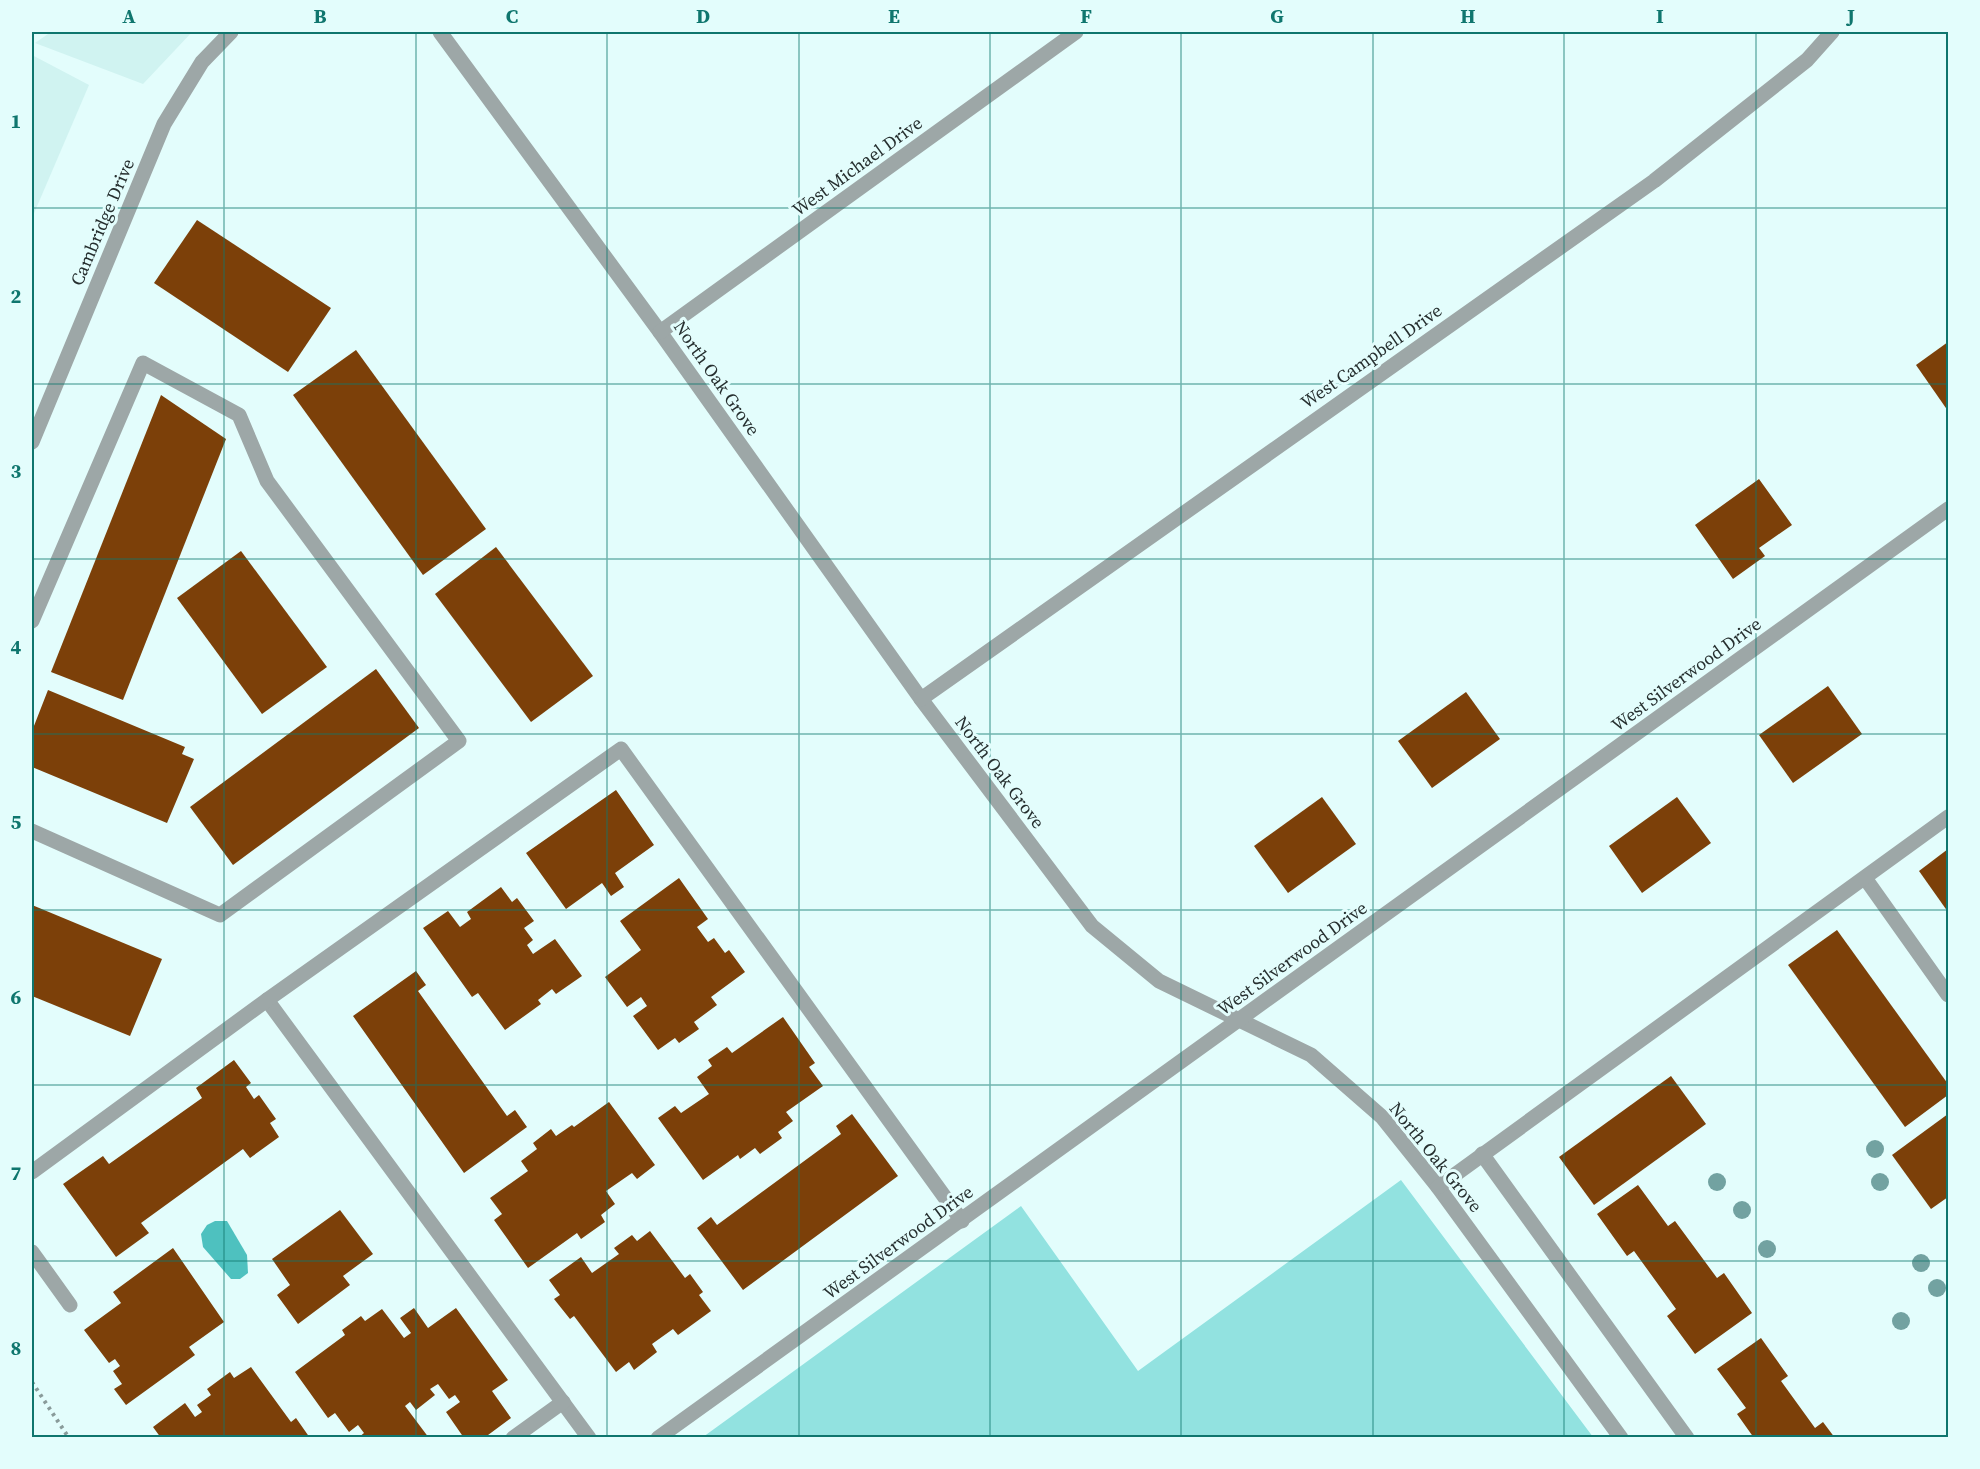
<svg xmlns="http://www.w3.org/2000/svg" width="1980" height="1469" viewBox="0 0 1980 1469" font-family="'Source Serif 4',serif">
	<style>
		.built { fill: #d0f3f1 }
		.green { fill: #92e2e0 }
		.water { fill: #4ec1bf }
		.building { fill: #7c4009 }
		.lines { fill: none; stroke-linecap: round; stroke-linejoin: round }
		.path { stroke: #899b9a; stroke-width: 4; stroke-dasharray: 3 4.5; stroke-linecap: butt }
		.minor { stroke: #9da7a7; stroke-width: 15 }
		.tree { fill: #72a2a1 }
		.grid { fill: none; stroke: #0f766e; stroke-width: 1.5; stroke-opacity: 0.55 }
		.labels { text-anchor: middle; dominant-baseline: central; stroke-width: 6; stroke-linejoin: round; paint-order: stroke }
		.street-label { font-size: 18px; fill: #262f2f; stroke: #e3fdfc }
		.neatline { fill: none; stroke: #0f766e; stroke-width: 2 }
		.grid-label { font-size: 20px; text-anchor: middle; font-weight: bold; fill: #0f766e }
	</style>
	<rect width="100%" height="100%" fill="#e3fdfc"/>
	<g class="built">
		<path d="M51,32h141l-49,52 -108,-41z"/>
		<path d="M32,55l57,30 -57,133z"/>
	</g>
	<path class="green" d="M1401,1180l192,257h-890l318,-231 117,165z"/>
	<path class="water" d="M215,1221h12l20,34 1,18 -8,6h-9l-28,-32 -2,-13 6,-9z"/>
	<g class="building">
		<path d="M197,220l134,88 -43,64 -134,-89z"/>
		<path d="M1948,342v69l-32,-46z"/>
		<path d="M356,350l130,179 -63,46 -130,-180z"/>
		<path d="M161,395l65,44 -103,261 -72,-28z"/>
		<path d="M1759,479l33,46 -33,23 6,8 -32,23 -38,-54z"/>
		<path d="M496,547l97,129 -62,46 -96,-128z"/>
		<path d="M241,551l86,116 -65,47 -85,-116z"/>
		<path d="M376,669l43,59 -186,137 -43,-58z"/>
		<path d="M1828,686l34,48 -69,49 -34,-48z"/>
		<path d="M48,690l137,57 -3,7 12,5 -27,64 -135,-56v-36z"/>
		<path d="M1466,692l34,47 -68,49 -34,-47z"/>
		<path d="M616,790l38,55 -39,28 9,14 -13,9 -9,-13 -36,26 -40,-56z"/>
		<path d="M1322,797l34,47 -68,49 -34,-47z"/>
		<path d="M1677,797l34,46 -69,50 -33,-47z"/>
		<path d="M1948,849v63l-29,-41z"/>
		<path d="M679,878l29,41 -11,8 11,15 6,-4 11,15 4,-3 16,22 -34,25 6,8 -23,17 5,7 -20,14 -4,-5 -17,12 -25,-34 14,-10 -6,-9 -14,10 -22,-30 36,-27 -21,-29z"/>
		<path d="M501,887l11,15 5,-4 17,23 -10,7 9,12 -6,5 6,9 22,-15 27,37 -26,18 -4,-5 -14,11 3,4 -36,26 -27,-37 -6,4 -49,-69 25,-17 12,16 11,-8 -4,-7z"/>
		<path d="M32,905l130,54 -32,77 -98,-40z"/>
		<path d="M1837,930l111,154v11l-43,32 -117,-162z"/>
		<path d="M416,971l10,14 -8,6 89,125 8,-6 12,17 -63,46 -111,-157z"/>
		<path d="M783,1017l32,46 -6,4 14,19 -37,26 7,9 -15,11 4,6 -22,16 -5,-6 -15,11 -2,-4 -35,25 -45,-62 17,-12 6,7 28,-19 -12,-17 15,-11 -4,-6 19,-13 5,6z"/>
		<path d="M234,1060l17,23 -5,4 8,12 5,-4 17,24 -6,4 9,14 -29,21 -7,-9 -102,74 8,10 -33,24 -53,-73 40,-28 6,8 93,-66 -6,-10z"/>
		<path d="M1671,1076l35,48 -112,81 -35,-48z"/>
		<path d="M609,1102l46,63 -18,14 -5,-6 -26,18 9,13 -14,11 4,7 -24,17 -4,-6 -49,35 -34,-48 8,-6 -12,-16 38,-27 -7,-10 16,-12 -4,-6 18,-14 5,7 16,-11 2,2z"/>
		<path d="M852,1114l46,62 -155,114 -46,-62 14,-11 6,8 124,-91 -5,-8z"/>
		<path d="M1948,1114v83l-17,12 -39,-54z"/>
		<path d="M1638,1185l30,41 7,-5 42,57 7,-5 28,40 -57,41 -28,-38 9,-7 -42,-58 -7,5 -30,-42z"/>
		<path d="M340,1210l33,44 -30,22 7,9 -52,39 -21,-29 13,-10 -18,-26z"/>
		<path d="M650,1231l35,47 5,-4 13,18 -4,3 12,16 -33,24 -5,-6 -21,15 5,8 -23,18 -5,-8 -13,10 -42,-56 -4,3 -16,-20 6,-4 -11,-15 32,-23 11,16 27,-19 -5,-6 18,-13 5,6z"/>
		<path d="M173,1248l51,74 -35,25 6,8 -69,50 -12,-16 8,-5 -9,-13 7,-5 -5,-7 -6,4 -25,-33 37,-27 -8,-11z"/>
		<path d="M414,1308l14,20 28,-20 52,72 -16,11 19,27 -27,20h-20l-18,-26 14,-10 -5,-7 -6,4 -11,-15 -8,5 5,6 -19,15 -6,-8 -5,4 24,32h-71l6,-5 -6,-8 -9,7 -14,-19 -7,5 -33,-46 50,-37 -3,-5 19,-14 4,5 17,-12 22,29 7,-5 -11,-15z"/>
		<path d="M1761,1338l27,38 -7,5 34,47 8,-6 12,16h-81l-17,-24 9,-6 -29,-39z"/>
		<path d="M251,1367l40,55 5,-4 14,20h-149l-8,-11 32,-24 10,14 7,-5 -5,-7 14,-10 -4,-6 23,-17 4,6z"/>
	</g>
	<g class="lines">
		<path class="path" d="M32,1382l37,56"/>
		<g class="minor">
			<path d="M440,32l220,300 261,367 171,227 67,55 152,74 71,62 56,70 183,251"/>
			<path d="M660,332l416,-300"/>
			<path d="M32,442l132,-318 38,-62 29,-30"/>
			<path d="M32,621l111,-258 96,52 28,66 192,260 -239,174 -188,-84"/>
			<path d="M921,699l733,-518 153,-121 25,-28"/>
			<path d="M1865,878l83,117"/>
			<path d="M267,1000l322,438"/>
			<path d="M1482,1154l205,284"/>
			<path d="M32,1172l235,-172 354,-251 341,472"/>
			<path d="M1438,1187l510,-370"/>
			<path d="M32,1252l38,53"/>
			<path d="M513,1438l50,-36"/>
			<path d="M658,1438l1290,-929"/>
		</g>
	</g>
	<g class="tree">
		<circle cx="1875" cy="1149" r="9"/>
		<circle cx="1717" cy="1182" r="9"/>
		<circle cx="1880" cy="1182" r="9"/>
		<circle cx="1742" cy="1210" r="9"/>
		<circle cx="1767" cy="1249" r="9"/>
		<circle cx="1921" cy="1263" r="9"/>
		<circle cx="1937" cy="1288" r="9"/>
		<circle cx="1901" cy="1321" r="9"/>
	</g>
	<path class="grid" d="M224,32v1406M416,32v1406M607,32v1406M799,32v1406M990,32v1406M1181,32v1406M1373,32v1406M1564,32v1406M1756,32v1406M32,208h1916M32,384h1916M32,559h1916M32,734h1916M32,910h1916M32,1085h1916M32,1261h1916"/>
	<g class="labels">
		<g class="street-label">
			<text transform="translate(857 166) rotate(-36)">West Michael Drive</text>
			<text transform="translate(102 222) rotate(-67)">Cambridge Drive</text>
			<text transform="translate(1371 356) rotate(-35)">West Campbell Drive</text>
			<text transform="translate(717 378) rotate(55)">North Oak Grove</text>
			<text transform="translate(1686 674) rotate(-36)">West Silverwood Drive</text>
			<text transform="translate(1000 772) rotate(53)">North Oak Grove</text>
			<text transform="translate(1292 958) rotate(-36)">West Silverwood Drive</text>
			<text transform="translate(1436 1157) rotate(51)">North Oak Grove</text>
			<text transform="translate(898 1242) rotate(-36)">West Silverwood Drive</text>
		</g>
	</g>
	<rect width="1980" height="1469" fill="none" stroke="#e3fdfc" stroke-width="66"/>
	<rect x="33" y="33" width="1914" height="1403" class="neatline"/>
	<g class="grid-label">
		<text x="129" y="23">A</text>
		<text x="320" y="23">B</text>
		<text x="512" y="23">C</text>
		<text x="703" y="23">D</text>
		<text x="894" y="23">E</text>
		<text x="1086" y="23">F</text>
		<text x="1277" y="23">G</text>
		<text x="1468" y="23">H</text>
		<text x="1660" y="23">I</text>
		<text x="1851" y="23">J</text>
		<text x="16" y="128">1</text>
		<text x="16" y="303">2</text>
		<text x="16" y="478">3</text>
		<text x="16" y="654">4</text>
		<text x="16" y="829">5</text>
		<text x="16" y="1004">6</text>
		<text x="16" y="1180">7</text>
		<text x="16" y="1355">8</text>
	</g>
</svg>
